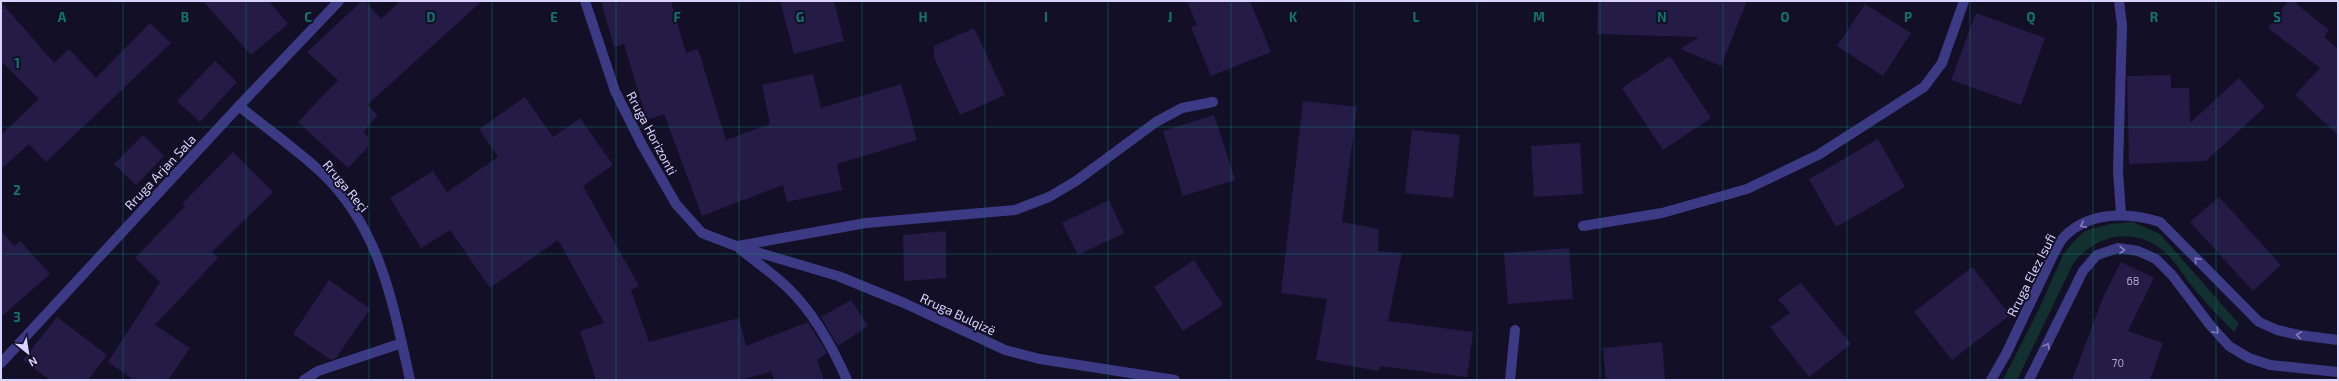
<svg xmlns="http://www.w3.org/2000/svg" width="2339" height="381" viewBox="0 0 2339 381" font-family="'Exo 2',sans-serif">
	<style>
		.green { fill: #12302f }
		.building { fill: #241b47 }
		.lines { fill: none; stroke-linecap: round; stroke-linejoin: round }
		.minor { stroke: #3d3a85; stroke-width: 10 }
		.oneway { stroke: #837fbc }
		.grid { fill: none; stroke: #0f766e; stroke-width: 1; stroke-opacity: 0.55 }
		.labels { text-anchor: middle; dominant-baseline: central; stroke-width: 4; stroke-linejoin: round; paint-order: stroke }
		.number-label { font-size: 11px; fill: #aca6d1 }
		.street-label { font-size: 13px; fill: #d9d4ff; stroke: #130f26 }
		.grid-label { font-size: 13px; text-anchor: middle; font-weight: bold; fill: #0f766e; stroke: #130f26; stroke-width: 4; stroke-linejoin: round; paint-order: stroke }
	</style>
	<rect width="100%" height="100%" fill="#130f26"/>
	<path class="green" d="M2133,222l27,12 79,90 -5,8c-15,-15 -29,-30 -42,-46 -10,-12 -20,-31 -34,-39 -29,-20 -63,-10 -84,15l-57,118h-14l36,-71 24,-54 10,-13 12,-11 25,-7z"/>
	<g class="building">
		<path d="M203,1h66l19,23 -37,31z"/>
		<path d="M362,1h3l16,18 19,-18h82l-115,104 11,10 -15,17 5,5v10l-20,21 -50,-46 40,-42 -31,-28z"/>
		<path d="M601,1h70l15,52 12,-4 28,91 44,-16 -8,-39 51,-11 8,34 80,-24 16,56 -80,24 5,26 -55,12 -4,-17 -81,31 -38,-102 -17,6 -23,-76 -10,3z"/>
		<path d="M780,1h54l10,40 -50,13z"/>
		<path d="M1187,1h63l21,51 -60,24 -20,-49 6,-2z"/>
		<path d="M1598,1h149l-26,65 -41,-17 19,-12 -102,-3z"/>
		<path d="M2288,1h5l36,29 -5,7 14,12v86l-43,-40 25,-27 -52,-40z"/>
		<path d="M1,2l53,61 15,-14 27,29 54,-55 21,20 -125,119 -17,-18 -28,25v-34l38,-36 -38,-38z"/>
		<path d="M1865,4l46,29 -28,43 -46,-30z"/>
		<path d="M1976,13l69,25 -24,67 -70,-25z"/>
		<path d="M974,28l31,67 -45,20 -26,-58v-11z"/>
		<path d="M1670,56l41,62 -48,32 -41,-62z"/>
		<path d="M215,61l22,21 -37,40 -23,-21z"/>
		<path d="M2171,75v13h18l1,35 49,-45 26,29 -59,54 -77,3 -2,-88z"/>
		<path d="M525,97l28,40 27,-19 33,47 -30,21 56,100 -8,4 18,52 90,-24 7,28 62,-24 19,31 -10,7 7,20h-50l-3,-8 -32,8h-143l-16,-49 24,-8 -46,-83 -68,48 -40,-58 -29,18 -31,-50 43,-27 14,21 51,-35 -19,-28z"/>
		<path d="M1303,101l54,6 -15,115 37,7 -1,22 24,2 -14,68 85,11 -6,45 -87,-11 -1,5 -63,-11 11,-61 -46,-6z"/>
		<path d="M1214,115l21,65 -52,16 -20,-65z"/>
		<path d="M1412,130l48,5 -7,63 -48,-5z"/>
		<path d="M143,135l21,21 -28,29 -22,-21z"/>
		<path d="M1878,139l27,48 -69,40 -27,-48z"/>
		<path d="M1580,143l3,51 -49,3 -3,-51z"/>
		<path d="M233,152l40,40 -61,60 6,6 -63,67 35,23 -22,32h-34l-26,-18 52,-80 -25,-24 50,-52 -3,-2z"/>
		<path d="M2219,197l62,68 -28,26 -63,-69z"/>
		<path d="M1109,200l15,33 -46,22 -16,-32z"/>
		<path d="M1,231l13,15 6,-5 30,33 -49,43z"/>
		<path d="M946,231v47l-42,3 -1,-46z"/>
		<path d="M1569,248l4,51 -65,5 -4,-51z"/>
		<path d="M1194,260l29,45 -40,26 -29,-44z"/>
		<path d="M2121,262l33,16 -26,53 35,12 -13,37h-78l32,-85z"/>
		<path d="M1972,267l38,48 -58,45 -38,-48z"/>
		<path d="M329,280l41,29 -34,49 -5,2 -38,-26z"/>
		<path d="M1801,283l50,61 -42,33 -39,-50 20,-14 -12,-14z"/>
		<path d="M851,300l17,26 -30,20 -17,-29z"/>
		<path d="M57,317l50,38 -19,25h-38l-27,-20z"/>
		<path d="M1662,342l3,38h-59l-3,-32z"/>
	</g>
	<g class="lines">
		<g class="minor">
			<path d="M585,1l30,90 27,54 34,59 26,29 34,13 102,30 66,27 101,47 35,9 135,21"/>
			<path d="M2119,1l3,24 -4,146 3,43"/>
			<path d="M239,106c27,22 57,43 83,67 59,57 71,131 88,207"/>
			<path d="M1583,226l79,-13 85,-24 71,-34 106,-68 18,-24 22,-62"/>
			<path d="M738,246l128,-23 149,-13 34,-13 27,-16 80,-59 26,-14 31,-6"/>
			<path d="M740,249c16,13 35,26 50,41 25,25 43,58 57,90"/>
			<path d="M1,363l238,-257 100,-105"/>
			<path d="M304,380l14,-9 84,-28"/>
			<path d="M1510,380l5,-50"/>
			<path d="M1991,380l15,-26 48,-101c3,-5 6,-12 10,-16 25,-26 65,-25 96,-15l99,100 18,8 22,5 39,5"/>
			<path d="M2029,380l54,-109 14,-16 21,-7 20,3 18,8 16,16 38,50 19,21 20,12 21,7 68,7"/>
		</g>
	</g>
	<defs><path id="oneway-chevron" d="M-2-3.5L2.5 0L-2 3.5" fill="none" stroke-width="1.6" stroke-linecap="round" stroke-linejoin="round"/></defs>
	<g class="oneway">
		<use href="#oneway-chevron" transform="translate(2083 225) rotate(154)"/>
		<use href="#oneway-chevron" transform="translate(2122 250) rotate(2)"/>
		<use href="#oneway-chevron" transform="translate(2197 260) rotate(-131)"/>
		<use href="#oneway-chevron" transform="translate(2216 331) rotate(47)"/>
		<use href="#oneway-chevron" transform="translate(2299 335) rotate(-171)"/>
		<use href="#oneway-chevron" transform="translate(2047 346) rotate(-62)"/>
	</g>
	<path class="grid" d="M123,1v379M246,1v379M369,1v379M492,1v379M616,1v379M739,1v379M862,1v379M985,1v379M1108,1v379M1231,1v379M1354,1v379M1477,1v379M1600,1v379M1723,1v379M1847,1v379M1970,1v379M2093,1v379M2216,1v379M1,127h2337M1,254h2337"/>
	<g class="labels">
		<g class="number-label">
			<text x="2133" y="280">68</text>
			<text x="2118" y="362">70</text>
		</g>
		<g class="street-label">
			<text transform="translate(652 133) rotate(62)">Rruga Horizonti</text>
			<text transform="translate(160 172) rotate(-47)">Rruga Arjan Sala</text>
			<text transform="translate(346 186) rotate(50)">Rruga Reçi</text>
			<text transform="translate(2031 275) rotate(-63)">Rruga Elez Isufi</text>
			<text transform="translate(958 314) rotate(25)">Rruga Bulqizë</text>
		</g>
	</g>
	<g class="grid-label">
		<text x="62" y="22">A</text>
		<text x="185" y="22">B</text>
		<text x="308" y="22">C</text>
		<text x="431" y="22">D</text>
		<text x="554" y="22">E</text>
		<text x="677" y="22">F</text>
		<text x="800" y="22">G</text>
		<text x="923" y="22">H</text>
		<text x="1046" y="22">I</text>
		<text x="1170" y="22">J</text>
		<text x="1293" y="22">K</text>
		<text x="1416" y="22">L</text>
		<text x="1539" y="22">M</text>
		<text x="1662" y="22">N</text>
		<text x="1785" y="22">O</text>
		<text x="1908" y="22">P</text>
		<text x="2031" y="22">Q</text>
		<text x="2154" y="22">R</text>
		<text x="2277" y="22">S</text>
		<text x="17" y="68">1</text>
		<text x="17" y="195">2</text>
		<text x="17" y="322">3</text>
	</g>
	<rect width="2339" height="381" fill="none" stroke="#d9d4ff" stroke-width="4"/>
	<g transform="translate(28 353) rotate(150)" stroke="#130f26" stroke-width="3" paint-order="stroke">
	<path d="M0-3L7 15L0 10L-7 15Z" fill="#d9d4ff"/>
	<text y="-6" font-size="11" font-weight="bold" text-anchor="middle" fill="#d9d4ff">N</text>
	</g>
</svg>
